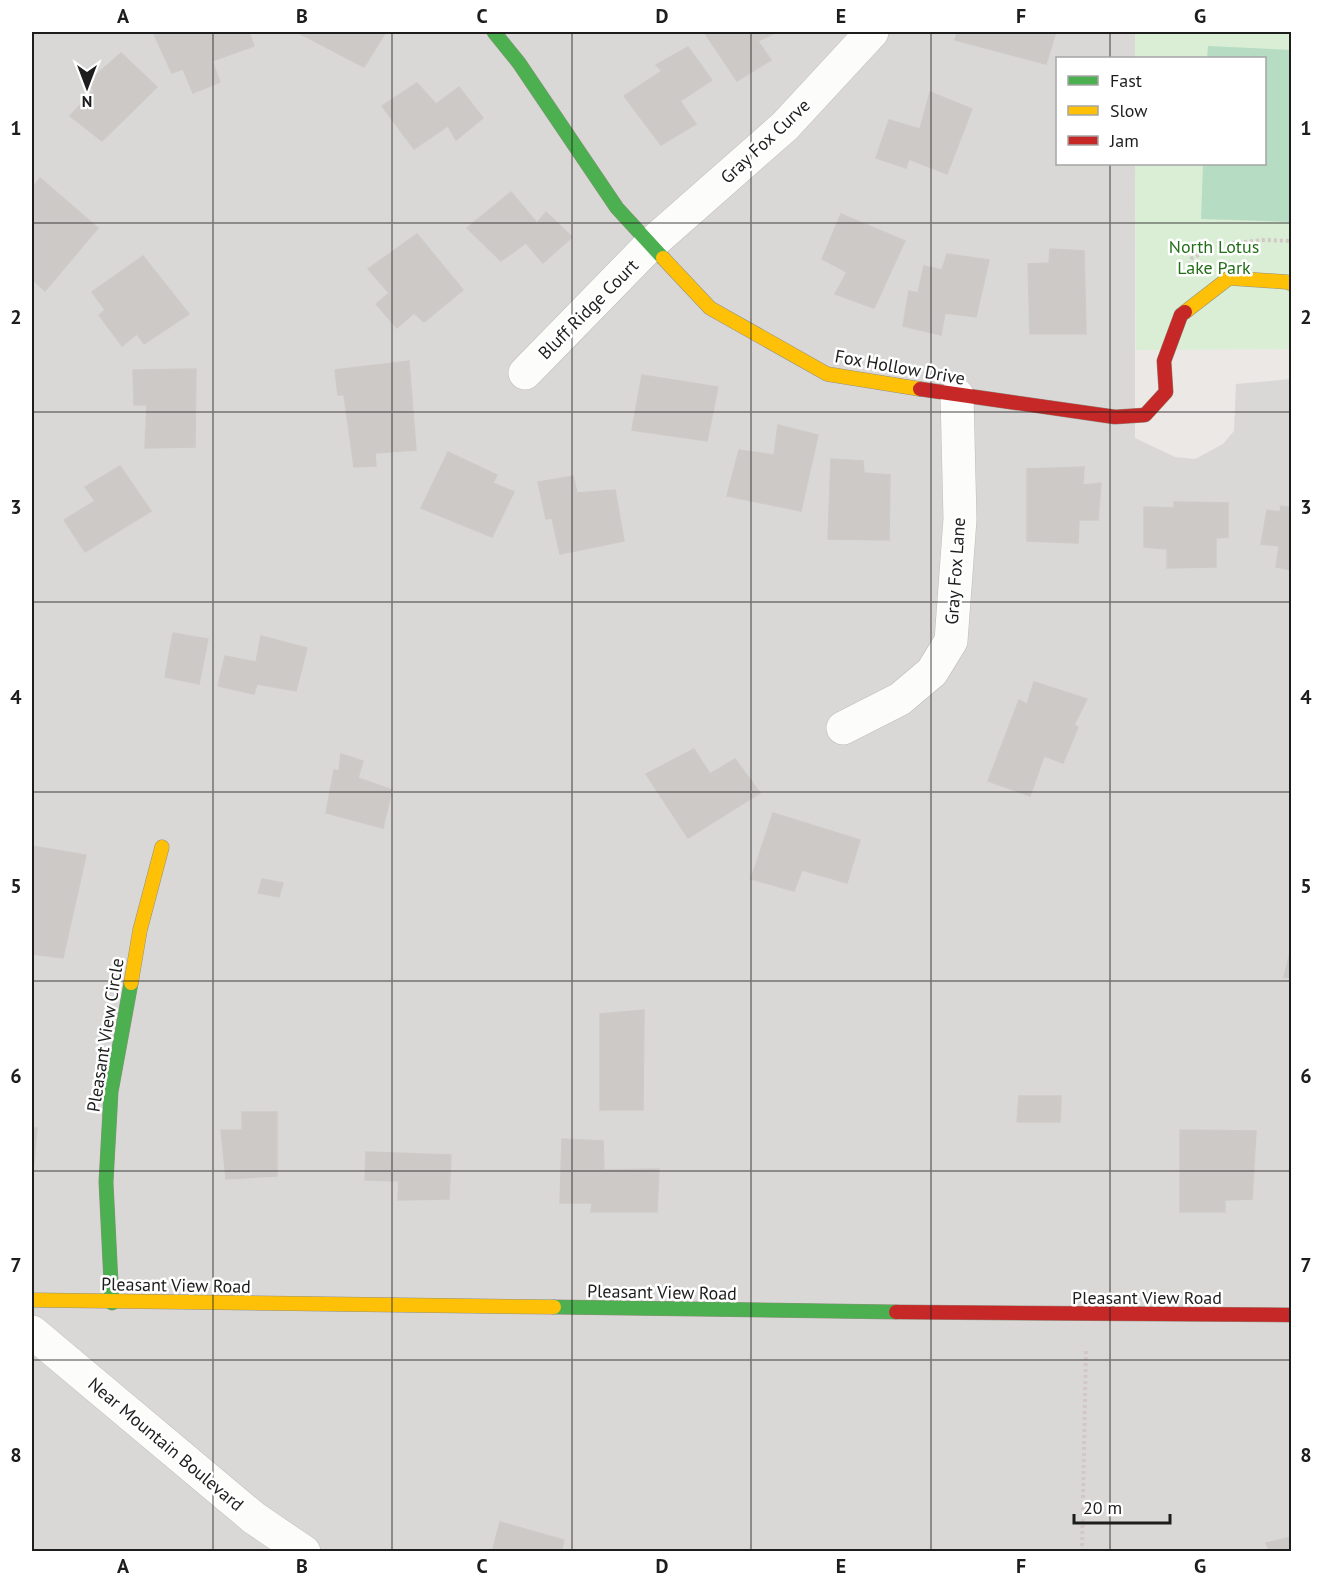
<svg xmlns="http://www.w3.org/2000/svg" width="1323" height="1583" viewBox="0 0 1323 1583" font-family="'PT Sans',sans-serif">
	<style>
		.residential { fill: #dad8d7 }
		.park { fill: #d9eed4 }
		.pitch { fill: #b6dcc4 }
		.building { fill: #ccc9c7; stroke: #cecac8; stroke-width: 1.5 }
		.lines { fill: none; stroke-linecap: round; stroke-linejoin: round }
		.street-casing { stroke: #bebdbc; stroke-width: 34 }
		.fast-casing { stroke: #939080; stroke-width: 15 }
		.slow-casing { stroke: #939080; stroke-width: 15 }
		.jam-casing { stroke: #939080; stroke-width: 15 }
		.path { stroke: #d4c7c8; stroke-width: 4; stroke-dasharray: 3 3; stroke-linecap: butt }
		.street { stroke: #fcfcfb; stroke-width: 33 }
		.fast { stroke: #4caf50; stroke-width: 14 }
		.slow { stroke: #ffc107; stroke-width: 14 }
		.jam { stroke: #c62828; stroke-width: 14 }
		.grid { fill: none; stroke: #1d1d1d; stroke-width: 1.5; stroke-opacity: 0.55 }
		.labels { text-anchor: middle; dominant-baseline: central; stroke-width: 5; stroke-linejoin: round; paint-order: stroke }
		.street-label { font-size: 18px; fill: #1d1d1d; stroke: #fff }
		.park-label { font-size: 18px; fill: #236e18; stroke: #fff }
		.neatline { fill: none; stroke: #1d1d1d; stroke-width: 2 }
		.grid-label { font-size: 20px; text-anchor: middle; font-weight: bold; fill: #1d1d1d }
	</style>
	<rect width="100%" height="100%" fill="#ebe8e6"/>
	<path class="residential" d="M32,32h1103v26h-77v106h77v274l40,19 20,2 28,-15 11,-13 2,-47 55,-5v1172l-1259,1z"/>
	<path class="park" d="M1135,32h156v317l-155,1 -1,-186h129v-106h-129z"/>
	<path class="pitch" d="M1208,46l83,4v172l-90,-3 2,-55h61v-106h-57z"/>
	<g class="building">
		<path d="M153,32h96l5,14 -42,15 8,21 -27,11 -10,-24 -11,4z"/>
		<path d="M297,32h89l-22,35z"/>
		<path d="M704,32h73l-19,9 13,19 -34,21z"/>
		<path d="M957,32h99l-10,32 -91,-24z"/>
		<path d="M688,47l24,33 -32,21 16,23 -35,21 -37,-49 38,-25 -6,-6z"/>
		<path d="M121,53l36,34 -55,54 -32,-25 24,-26 -8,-6z"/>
		<path d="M417,83l19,21 23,-17 24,31 -27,22 -8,-14 -34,23 -32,-43z"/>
		<path d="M930,92l42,17 -25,65 -38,-15 -3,9 -30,-10 13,-38 31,9z"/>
		<path d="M40,178l58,50 -53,63 -13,-12v-91z"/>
		<path d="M511,192l26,31 9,-11 26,25 -29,26 -17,-20 -25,18 -34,-33z"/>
		<path d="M841,214l64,27 -31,67 -39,-14 12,-22 -25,-13z"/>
		<path d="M417,234l46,56 -39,32 -10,-9 -17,15 -21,-24 13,-11 -21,-24z"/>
		<path d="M1050,249l34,2 2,83h-56l-2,-70 21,-1z"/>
		<path d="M947,254l42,6 -13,57 -31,-4 -4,22 -38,-9 6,-35 9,2 6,-27 18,4z"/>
		<path d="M143,256l46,58 -45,30 -7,-10 -15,12 -23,-31 6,-5 -13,-18z"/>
		<path d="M409,361l7,89 -41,3 1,13 -22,1 -10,-72h-6l-3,-25z"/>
		<path d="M196,369l-1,78 -50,1 2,-43h-13l-1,-35z"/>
		<path d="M642,375l76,12 -11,54 -75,-11z"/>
		<path d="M778,425l40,10 -17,76 -74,-15 12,-46 35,5z"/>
		<path d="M448,452l49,23 -4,8 21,9 -22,45 -71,-29z"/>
		<path d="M831,459l32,2 1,12 26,2 -1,65 -61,-1z"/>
		<path d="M120,466l31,45 -66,41 -21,-32 31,-19 -10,-14z"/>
		<path d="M1084,467l-1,18 18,-2 -3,37h-19l-1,23 -51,-2v-72z"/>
		<path d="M573,476l4,17 38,-3 9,51 -64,13 -8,-36 -6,1 -8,-37z"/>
		<path d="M1174,502l54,1v34l-12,1v29l-49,1v-19l-23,-2v-40l30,1z"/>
		<path d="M1281,506l11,2v62l-16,-3 3,-21 -18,-2 6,-34 13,2z"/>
		<path d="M173,633l35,6 -9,45 -34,-7z"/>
		<path d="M261,636l46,12 -11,43 -39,-7 -3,10 -36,-8 7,-30 31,6z"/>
		<path d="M1034,682l53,17 -13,26 4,2 -15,36 -19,-7 -14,40 -42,-15 31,-81 8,4z"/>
		<path d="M694,749l16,25 25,-15 25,34 -72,45 -42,-64z"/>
		<path d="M341,754l22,7 -5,17 34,12 -9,38 -57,-15 8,-43 5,1z"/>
		<path d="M773,813l87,27 -13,43 -45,-13 -8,21 -43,-12z"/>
		<path d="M32,846l54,9 -23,103 -31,-4z"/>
		<path d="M262,879l21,4 -4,14 -21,-4z"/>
		<path d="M1292,944v34l-8,-1z"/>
		<path d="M644,1010l-1,100h-43v-96z"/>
		<path d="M1019,1096h42l-1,26h-43z"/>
		<path d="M242,1112h35v64l-51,3 -5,-49h21z"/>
		<path d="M32,1127l5,1 -5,57z"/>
		<path d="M1180,1130l76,1 -4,68 -27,1v12h-45z"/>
		<path d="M562,1139l41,2 1,29 55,-1 -2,43h-66l1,-9h-32z"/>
		<path d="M366,1152l85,3 -2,44 -51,1 1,-19 -34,-1z"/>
		<path d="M500,1522l64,18 -3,12h-69z"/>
		<path d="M1292,1537v15h-22l-4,-9z"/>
		<rect x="822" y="1551" width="52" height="1"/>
	</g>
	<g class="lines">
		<g class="street-casing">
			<g id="street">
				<path d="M525,373l126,-129 134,-118 87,-94"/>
				<path d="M843,728l57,-29 32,-27 19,-31 9,-122 -3,-124"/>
				<path d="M32,1332l222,186 50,34"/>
			</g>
		</g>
		<g class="fast-casing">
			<g id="fast">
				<path d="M494,32l25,31 98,145 46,50"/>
				<path d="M112,1303l-6,-121 5,-90 20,-109"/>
				<path d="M554,1307l342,5"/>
			</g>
		</g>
		<g class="slow-casing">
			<g id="slow">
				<path d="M663,258l47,50 117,66 93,15"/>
				<path d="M1185,312l44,-34 58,4 5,2"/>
				<path d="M131,983l9,-53 22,-83"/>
				<path d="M32,1300l522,7"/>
			</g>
		</g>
		<g class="jam-casing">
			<g id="jam">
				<path d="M920,389l195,28 30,-2 21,-23 -2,-31 17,-46 4,-3"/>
				<path d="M896,1312l396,3"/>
			</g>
		</g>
		<g class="path">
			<path d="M1232,243l33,-3 27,1"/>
			<path d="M1189,265l3,-7 11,-5"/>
			<path d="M1082,1552l4,-204"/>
		</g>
		<use href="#street" class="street"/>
		<use href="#fast" class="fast"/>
		<use href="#slow" class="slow"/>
		<use href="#jam" class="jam"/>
	</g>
	<path class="grid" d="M213,32v1520M392,32v1520M572,32v1520M751,32v1520M931,32v1520M1110,32v26M1110,164v1388M32,223h1260M32,412h1260M32,602h1260M32,792h1260M32,981h1260M32,1171h1260M32,1360h1260"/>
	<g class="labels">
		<g class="street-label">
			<text transform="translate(765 141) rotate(-43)">Gray Fox Curve</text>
			<text transform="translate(588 309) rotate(-45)">Bluff Ridge Court</text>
			<text transform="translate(900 367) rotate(10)">Fox Hollow Drive</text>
			<text transform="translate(955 571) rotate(-86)">Gray Fox Lane</text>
			<text transform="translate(105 1035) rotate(-81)">Pleasant View Circle</text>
			<text transform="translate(176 1285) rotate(1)">Pleasant View Road</text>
			<text transform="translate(662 1292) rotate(1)">Pleasant View Road</text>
			<text x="1147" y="1297">Pleasant View Road</text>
			<text transform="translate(166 1444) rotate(40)">Near Mountain Boulevard</text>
		</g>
		<g class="park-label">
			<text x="1214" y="246">North Lotus<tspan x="1214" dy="21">Lake Park</tspan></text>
		</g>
	</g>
	<rect width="1323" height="1583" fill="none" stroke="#ffffff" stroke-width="66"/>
	<rect x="1056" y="57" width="210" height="108" fill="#ffffff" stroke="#a5a5a5" stroke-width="1.5"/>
	<rect x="1068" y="76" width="30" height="9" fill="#4caf50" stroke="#a5a5a5" stroke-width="1.5"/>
	<text x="1110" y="87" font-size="18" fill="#1d1d1d">Fast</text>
	<rect x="1068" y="106" width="30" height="9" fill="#ffc107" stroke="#a5a5a5" stroke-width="1.5"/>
	<text x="1110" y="117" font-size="18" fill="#1d1d1d">Slow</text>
	<rect x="1068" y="136" width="30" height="9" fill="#c62828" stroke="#a5a5a5" stroke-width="1.5"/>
	<text x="1110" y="147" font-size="18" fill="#1d1d1d">Jam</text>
	<g transform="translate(87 87) rotate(180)" stroke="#ffffff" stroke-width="4.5" paint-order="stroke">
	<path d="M0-4.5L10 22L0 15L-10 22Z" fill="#1d1d1d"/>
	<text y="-9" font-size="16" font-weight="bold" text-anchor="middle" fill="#1d1d1d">N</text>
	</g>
	<path d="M1074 1514v9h96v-9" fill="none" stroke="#1d1d1d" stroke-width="3"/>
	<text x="1083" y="1514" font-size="18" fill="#1d1d1d" stroke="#ffffff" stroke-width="4.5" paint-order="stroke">20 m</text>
	<rect x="33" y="33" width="1257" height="1517" class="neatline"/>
	<g class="grid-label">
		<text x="123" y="23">A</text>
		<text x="302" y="23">B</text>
		<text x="482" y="23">C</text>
		<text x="662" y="23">D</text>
		<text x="841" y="23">E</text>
		<text x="1021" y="23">F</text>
		<text x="1200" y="23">G</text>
		<text x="16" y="135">1</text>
		<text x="1306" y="135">1</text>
		<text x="16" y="324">2</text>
		<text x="1306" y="324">2</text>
		<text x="16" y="514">3</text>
		<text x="1306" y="514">3</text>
		<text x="16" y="704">4</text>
		<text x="1306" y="704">4</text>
		<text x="16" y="893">5</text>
		<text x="1306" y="893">5</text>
		<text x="16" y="1083">6</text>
		<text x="1306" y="1083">6</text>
		<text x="16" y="1272">7</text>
		<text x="1306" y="1272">7</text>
		<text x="16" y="1462">8</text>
		<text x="1306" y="1462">8</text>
		<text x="123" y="1573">A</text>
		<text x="302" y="1573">B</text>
		<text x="482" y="1573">C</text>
		<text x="662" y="1573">D</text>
		<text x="841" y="1573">E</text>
		<text x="1021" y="1573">F</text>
		<text x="1200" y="1573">G</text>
	</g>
</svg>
